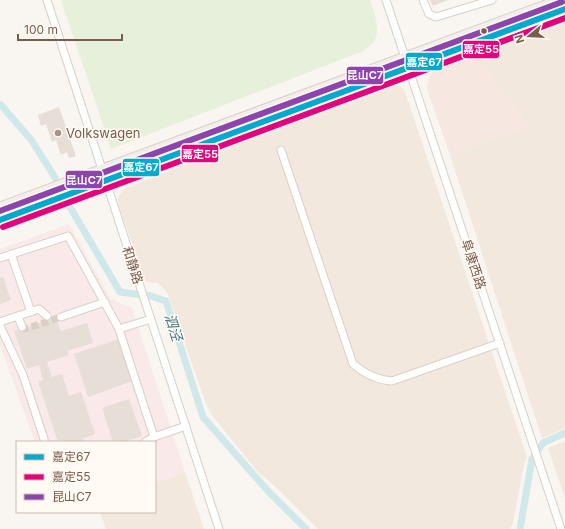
<svg xmlns="http://www.w3.org/2000/svg" width="565" height="529" viewBox="0 0 565 529" font-family="Inter,'Noto Sans SC',sans-serif">
	<style>
		.residential { fill: #f2e8de }
		.commercial { fill: #f6e8e1 }
		.medical { fill: #fae9e9 }
		.green { fill: #e7f0db }
		.lines { fill: none; stroke-linecap: round; stroke-linejoin: round }
		.canal { stroke: #d0e8ea; stroke-width: 7 }
		.building { fill: #e6ded7 }
		.minor-tunnel { stroke: #d9cfc7; stroke-width: 7; stroke-dasharray: 7 3.5; stroke-linecap: butt }
		.minor-casing { stroke: #d7d1cb; stroke-width: 9 }
		.major-casing { stroke: #dad1cc; stroke-width: 11 }
		.minor { stroke: #fefefd; stroke-width: 7 }
		.major { stroke: #f3eee8; stroke-width: 9 }
		.bus-1-casing { stroke: #fffaf3; stroke-width: 9 }
		.bus-2-casing { stroke: #fffaf3; stroke-width: 9 }
		.bus-3-casing { stroke: #fffaf3; stroke-width: 9 }
		.bus-1 { stroke: #00a9ce; stroke-width: 6 }
		.bus-2 { stroke: #e5007d; stroke-width: 6 }
		.bus-3 { stroke: #8e44ad; stroke-width: 6 }
		.bus-dot { fill: #7a5c4d; stroke: #fffaf3; stroke-width: 1.5 }
		.poi-dot { fill: #a69286; stroke: #fffaf3; stroke-width: 1.5 }
		.labels { text-anchor: middle; dominant-baseline: central; stroke-width: 3; stroke-linejoin: round; paint-order: stroke }
		.poi-label { font-size: 13px; fill: #7a5c4d; stroke: #fffaf3; text-anchor: start }
		.street-label { font-size: 13px; fill: #7a5c4d; stroke: #fffaf3 }
		.water-label { font-size: 14px; font-style: italic; fill: #437c86; stroke: #fffaf3 }
		.line-badge { stroke: #fffaf3; stroke-width: 1.5 }
		.badge-label { font-size: 11px; text-anchor: middle; font-weight: bold; fill: #fff }
	</style>
	<rect width="100%" height="100%" fill="#f9f5f0"/>
	<g class="residential">
		<path d="M565,20v408l-23,10 -92,-283 79,-29 -55,-72z"/>
		<path d="M394,85l6,1 4,4 4,11 119,356 -3,7 -11,59 -3,6h-192l-40,-40 -21,-18 -46,-57 -5,-10 -38,-110 -4,-5 -6,-6 -12,-1 -27,-75 -1,-9 5,-8 5,-3 256,-100z"/>
		<path d="M565,441v57l-17,-50z"/>
		<path d="M185,472l19,57h-98l-6,-17h55v-29z"/>
	</g>
	<path class="commercial" d="M474,54l55,72 -79,29 -23,-66 1,-7 2,-7 5,-5z"/>
	<path class="medical" d="M69,224l41,74 13,7 9,3 53,164 -30,11v-41h-120l-35,-97v-96z"/>
	<path class="green" d="M61,0h309c4,12 12,31 3,43 -3,3 -7,5 -10,8l-252,98z"/>
	<g class="lines">
		<g class="canal">
			<path d="M1,105l31,36 22,35 16,31 50,85 31,4 15,5 37,116 65,74 38,38"/>
			<path d="M520,529l12,-70 11,-16 22,-10"/>
		</g>
	</g>
	<g class="building">
		<path d="M430,0h18l-15,6z"/>
		<path d="M59,107l17,49 -7,2 -2,-6 -6,3 -5,-15 -4,2 -6,-18 -5,2 -3,-11z"/>
		<path d="M3,277l8,23 -11,4v-26z"/>
		<path d="M56,318l5,13 26,-8 6,20 -26,8 2,4 -22,7 5,15 10,-3 7,22 12,-4 14,42 -12,4 1,4h-26l-20,-61 5,-1 -4,-15 -12,4 -13,-38z"/>
		<path d="M119,339l14,42 -45,16 -14,-43z"/>
		<path d="M129,399l13,37 -18,6h-11l-11,-34z"/>
	</g>
	<g class="lines">
		<path class="minor-tunnel" d="M22,327l3,2 36,-12"/>
		<g class="minor-casing">
			<g id="minor">
				<path d="M47,0l172,529"/>
				<path d="M386,0l175,529"/>
				<path d="M423,0l6,14 7,3 56,-17"/>
				<path d="M281,150l72,214c12,10 24,16 39,17l108,-38"/>
				<path d="M11,254l20,58"/>
				<path d="M0,258l68,-22 51,93 35,108"/>
				<path d="M18,316l4,11"/>
				<path d="M61,317l44,-15"/>
				<path d="M0,322l39,-13 8,7"/>
				<path d="M0,326l23,49 22,67"/>
				<path d="M119,329l32,-10"/>
				<path d="M145,442l9,-5 32,-11"/>
			</g>
		</g>
		<g class="major-casing">
			<g id="major">
				<path d="M0,207l559,-207"/>
				<path d="M0,220l565,-211"/>
			</g>
		</g>
		<use href="#minor" class="minor"/>
		<use href="#major" class="major"/>
		<g class="bus-1-casing">
			<path id="bus-1" d="M0,220l565,-211"/>
		</g>
		<g class="bus-2-casing">
			<path id="bus-2" d="M3,227l562,-209"/>
		</g>
		<g class="bus-3-casing">
			<path id="bus-3" d="M0,211l562,-209"/>
		</g>
		<use href="#bus-1" class="bus-1"/>
		<use href="#bus-2" class="bus-2"/>
		<use href="#bus-3" class="bus-3"/>
	</g>
	<circle class="bus-dot" cx="484" cy="31" r="3.5"/>
	<circle class="poi-dot" cx="58" cy="133" r="4"/>
	<g class="labels">
		<g class="poi-label">
			<text x="66" y="133">Volkswagen</text>
		</g>
		<g class="street-label">
			<text transform="translate(474 264) rotate(72)">阜康西路</text>
			<text transform="translate(133 265) rotate(72)">和静路</text>
		</g>
		<g class="water-label">
			<text transform="translate(174 327) rotate(72)">泗泾</text>
		</g>
	</g>
	<g class="line-badge">
		<rect x="462" y="40" width="38" height="19" rx="4" fill="#e5007d"/>
		<rect x="405" y="52" width="38" height="19" rx="4" fill="#00a9ce"/>
		<rect x="346" y="66" width="38" height="19" rx="4" fill="#8e44ad"/>
		<rect x="181" y="144" width="38" height="19" rx="4" fill="#e5007d"/>
		<rect x="122" y="158" width="38" height="19" rx="4" fill="#00a9ce"/>
		<rect x="65" y="170" width="38" height="19" rx="4" fill="#8e44ad"/>
	</g>
	<g class="badge-label">
		<text x="481" y="53">嘉定55</text>
		<text x="424" y="66">嘉定67</text>
		<text x="365" y="79">昆山C7</text>
		<text x="200" y="158">嘉定55</text>
		<text x="141" y="171">嘉定67</text>
		<text x="84" y="184">昆山C7</text>
	</g>
	<rect x="16" y="441" width="140" height="72" fill="#fffaf3" stroke="#cabbb1"/>
	<rect x="24" y="454" width="20" height="6" fill="#00a9ce" stroke="#cabbb1"/>
	<text x="52" y="461" font-size="12" fill="#7a5c4d">嘉定67</text>
	<rect x="24" y="474" width="20" height="6" fill="#e5007d" stroke="#cabbb1"/>
	<text x="52" y="481" font-size="12" fill="#7a5c4d">嘉定55</text>
	<rect x="24" y="494" width="20" height="6" fill="#8e44ad" stroke="#cabbb1"/>
	<text x="52" y="501" font-size="12" fill="#7a5c4d">昆山C7</text>
	<g transform="translate(529 36) rotate(252)" stroke="#fffaf3" stroke-width="3" paint-order="stroke">
	<path d="M0-3L7 15L0 10L-7 15Z" fill="#7a5c4d"/>
	<text y="-6" font-size="11" font-weight="bold" text-anchor="middle" fill="#7a5c4d">N</text>
	</g>
	<path d="M18 34v6h104v-6" fill="none" stroke="#7a5c4d" stroke-width="2"/>
	<text x="24" y="34" font-size="12" fill="#7a5c4d" stroke="#fffaf3" stroke-width="3" paint-order="stroke">100 m</text>
</svg>
